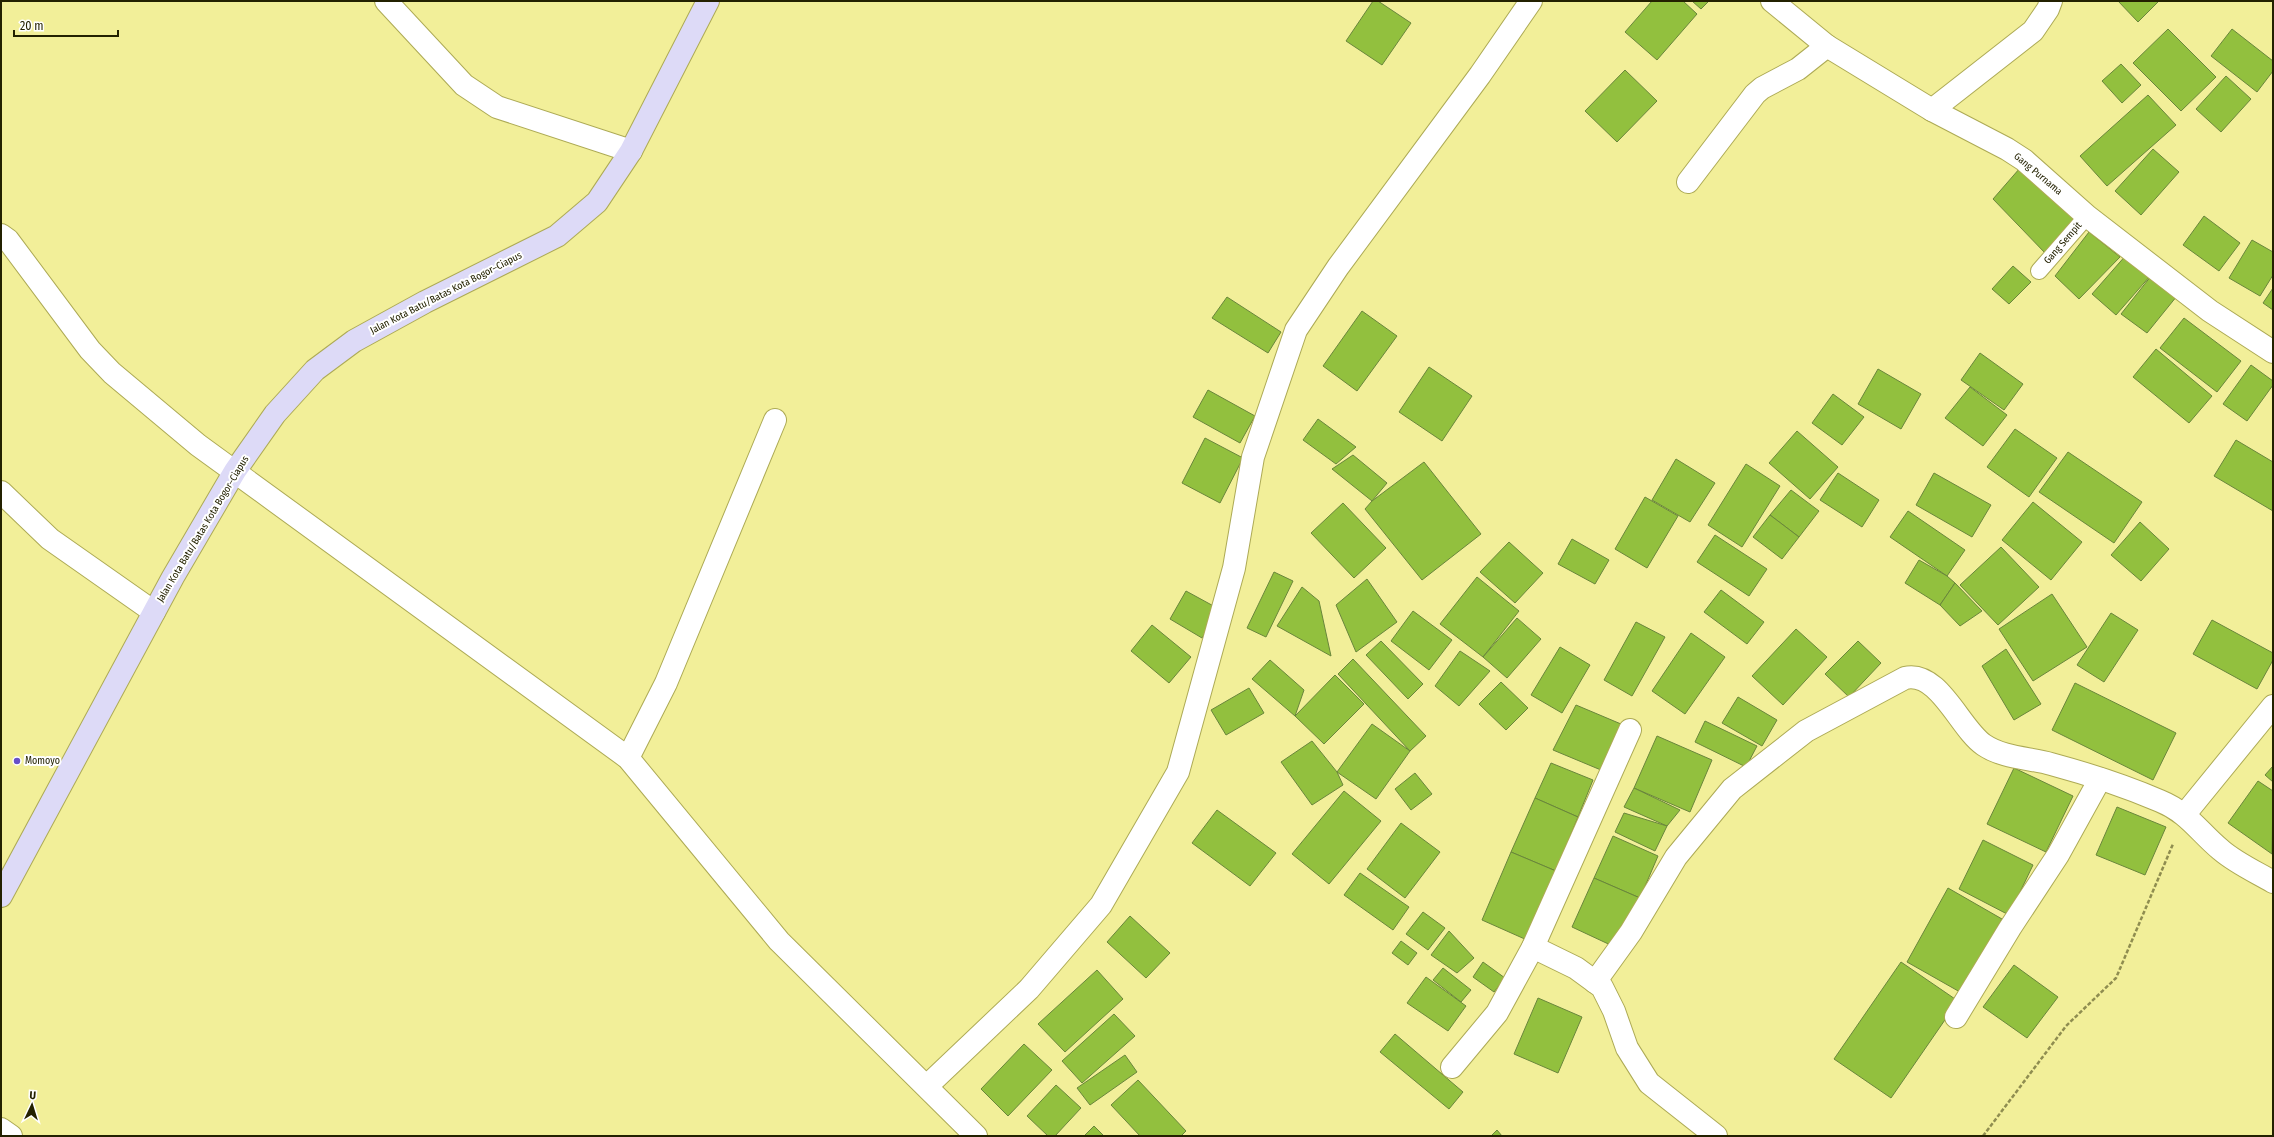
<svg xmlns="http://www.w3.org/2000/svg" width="2274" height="1137" viewBox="0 0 2274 1137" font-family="'Fira Sans Condensed',sans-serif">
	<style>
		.building { fill: #92c03e; stroke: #69863b }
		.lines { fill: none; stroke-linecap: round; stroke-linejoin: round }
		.service-casing { stroke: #adaa55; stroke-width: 18 }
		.minor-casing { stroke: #adaa55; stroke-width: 24 }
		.secondary-casing { stroke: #adaa55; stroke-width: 24 }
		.path { stroke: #8f8d50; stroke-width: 2.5; stroke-dasharray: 4 2; stroke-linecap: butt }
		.service { stroke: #fff; stroke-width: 16 }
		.minor { stroke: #fff; stroke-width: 22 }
		.secondary { stroke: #dddaf7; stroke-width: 22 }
		.poi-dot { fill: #6650c9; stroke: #fff; stroke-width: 1.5 }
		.labels { text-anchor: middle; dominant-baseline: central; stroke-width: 4; stroke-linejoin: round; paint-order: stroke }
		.street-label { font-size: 10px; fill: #232100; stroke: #fff }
		.poi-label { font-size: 10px; fill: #232100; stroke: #fff; text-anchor: start }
	</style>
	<rect width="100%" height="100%" fill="#f2ef99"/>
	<g class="building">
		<path d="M1373,1h5l33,22 -29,42 -36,-24z"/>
		<path d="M1652,1h31l14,13 -40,46 -32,-28z"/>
		<path d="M1692,1h17l-8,8z"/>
		<path d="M2118,1h41l-21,21z"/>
		<path d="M2168,29l48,48 -35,34 -48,-48z"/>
		<path d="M2232,29l41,32v10l-16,21 -46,-36z"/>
		<path d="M2121,64l20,21 -19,18 -20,-22z"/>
		<path d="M1625,70l32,31 -40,41 -32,-31z"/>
		<path d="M2226,76l25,23 -30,33 -25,-23z"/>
		<path d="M2148,95l28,30 -69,61 -27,-30z"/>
		<path d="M2153,149l26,23 -38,43 -26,-24z"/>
		<path d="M2020,168l55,50 -29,36 -53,-55z"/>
		<path d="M2204,216l36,27 -21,28 -36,-26z"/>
		<path d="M2089,232l31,25 -41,42 -24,-23z"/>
		<path d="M2252,240l21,12v23l-13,21 -31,-18z"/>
		<path d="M2127,254l24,21 -35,40 -24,-21z"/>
		<path d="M2013,266l18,16 -22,22 -17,-15z"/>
		<path d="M2155,271l26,20 -34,42 -26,-19z"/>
		<path d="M2273,288v22l-10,-7z"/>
		<path d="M1227,297l54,35 -13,21 -56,-35z"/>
		<path d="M1362,311l35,25 -40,55 -34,-25z"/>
		<path d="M2184,318l57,43 -24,31 -57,-44z"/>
		<path d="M2156,349l56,47 -23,27 -56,-46z"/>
		<path d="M1980,353l43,31 -19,26 -43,-30z"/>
		<path d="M2251,365l22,16v4l-26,36 -24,-17z"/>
		<path d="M1429,367l43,29 -30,45 -43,-29z"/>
		<path d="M1878,369l43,25 -20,35 -43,-25z"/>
		<path d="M1970,387l37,28 -24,31 -38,-28z"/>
		<path d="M1208,390l47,26 -15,27 -47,-26z"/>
		<path d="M1833,394l31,23 -22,28 -30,-22z"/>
		<path d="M1318,419l38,28 -20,17 -33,-24z"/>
		<path d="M2015,429l42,29 -28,39 -42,-30z"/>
		<path d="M1797,431l41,36 -28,32 -41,-36z"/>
		<path d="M1205,438l38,20 -23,45 -38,-20z"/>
		<path d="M2236,440l37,22v49l-59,-35z"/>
		<path d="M2068,452l74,50 -28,41 -75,-51z"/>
		<path d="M1353,455l34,28 -15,18 -40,-32z"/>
		<path d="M1676,459l39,24 -25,39 -38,-22z"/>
		<path d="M1424,462l57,72 -59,46 -57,-71 7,-8z"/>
		<path d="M1746,464l34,22 -38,61 -34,-22z"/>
		<path d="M1838,473l41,27 -17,27 -42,-27z"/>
		<path d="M1934,473l57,32 -19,32 -56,-32z"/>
		<path d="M1791,490l28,21 -20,26 -29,-22z"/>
		<path d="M1645,497l33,19 -31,52 -32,-19z"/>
		<path d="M2033,502l49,40 -31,38 -49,-40z"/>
		<path d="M1343,503l43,45 -32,30 -43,-45z"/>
		<path d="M1908,511l57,39 -18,26 -57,-39z"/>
		<path d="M1770,515l29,22 -17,22 -29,-22z"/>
		<path d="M2140,522l29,27 -28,32 -30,-26z"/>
		<path d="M1715,535l52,34 -18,27 -52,-34z"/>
		<path d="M1572,539l37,21 -14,24 -37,-20z"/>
		<path d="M1509,542l34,31 -28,30 -35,-31z"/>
		<path d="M2001,547l38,40 -41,38 -38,-40z"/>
		<path d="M1919,560l28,16 8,7 -15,22 -35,-22z"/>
		<path d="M1274,572l19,9 -27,56 -19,-9z"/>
		<path d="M1477,577l42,34 -36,46 -43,-33z"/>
		<path d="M1367,579l30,43 -41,30 -20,-47z"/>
		<path d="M1955,583l27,28 -22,15 -20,-21z"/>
		<path d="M1302,587l17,14 12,55 -54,-30z"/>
		<path d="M1721,590l43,32 -17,22 -43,-32z"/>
		<path d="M1186,591l33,18 -17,29 -32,-19z"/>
		<path d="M2052,594l35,53 -54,34 -34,-52z"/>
		<path d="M1413,611l39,29 -23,30 -38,-29z"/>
		<path d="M2111,613l27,17 -34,52 -27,-17z"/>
		<path d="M1517,618l24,21 -34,39 -24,-21z"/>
		<path d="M2212,620l61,33v7l-16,29 -64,-35z"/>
		<path d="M1636,622l29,15 -33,59 -28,-16z"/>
		<path d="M1152,625l39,32 -22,26 -38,-32z"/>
		<path d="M1796,629l31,28 -44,48 -31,-29z"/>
		<path d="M1691,633l34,24 -40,57 -33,-23z"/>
		<path d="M1381,641l42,43 -15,15 -42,-44z"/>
		<path d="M1858,641l23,22 -32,34 -24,-23z"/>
		<path d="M1560,647l30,18 -28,48 -31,-18z"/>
		<path d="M2006,649l35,55 -27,16 -32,-54z"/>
		<path d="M1460,651l30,20 -31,35 -24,-20z"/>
		<path d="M1353,659l73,77 -16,15 -72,-77z"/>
		<path d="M1270,660l34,30 -9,26 -43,-37z"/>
		<path d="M1335,675l29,29 -40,40 -29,-28z"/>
		<path d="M1501,682l27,26 -22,22 -27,-26z"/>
		<path d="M2075,683l101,50 -23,47 -101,-50z"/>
		<path d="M1249,688l15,25 -38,22 -15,-25z"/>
		<path d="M1738,697l39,23 -15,26 -40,-23z"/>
		<path d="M1576,705l45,19 -20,46 -48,-20z"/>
		<path d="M1705,721l52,25 -11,21 -51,-25z"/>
		<path d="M1372,724l38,27 -34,48 -39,-27z"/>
		<path d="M1657,736l55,24 -22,52 -56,-24z"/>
		<path d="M1312,741l25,31 6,13 -31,20 -31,-43z"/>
		<path d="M1551,763l42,17 -15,37 -43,-19z"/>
		<path d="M2273,766v16l-8,-7z"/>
		<path d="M2014,768l59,28 -27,56 -59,-28z"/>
		<path d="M1415,773l17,21 -21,16 -16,-21z"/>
		<path d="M2258,781l15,10 -1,63 -44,-31z"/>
		<path d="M1634,788l46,22 -13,16 -43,-19z"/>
		<path d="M1344,791l37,30 -52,63 -37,-30z"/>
		<path d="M1535,798l43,19 -22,54 -45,-19z"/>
		<path d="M2117,807l49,20 -21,48 -49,-20z"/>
		<path d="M1217,810l59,43 -26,33 -58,-43z"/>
		<path d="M1624,813l43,13 -12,25 -40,-19z"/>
		<path d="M1401,823l39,29 -35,46 -38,-29z"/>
		<path d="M1613,836l45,20 -18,42 -46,-20z"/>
		<path d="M1983,840l50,25 -24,50 -50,-26z"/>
		<path d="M1511,852l45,19 -29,69 -45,-20z"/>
		<path d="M1360,873l49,34 -16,23 -49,-35z"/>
		<path d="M1594,878l46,20 -23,50 -45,-21z"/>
		<path d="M1948,888l54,31 -42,73 -53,-30z"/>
		<path d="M1423,912l22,16 -17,22 -22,-16z"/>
		<path d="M1130,916l40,37 -24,25 -39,-36z"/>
		<path d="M1449,931l25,27 -17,15 -26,-18z"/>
		<path d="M1401,941l16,12 -9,12 -16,-12z"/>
		<path d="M1483,962l22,16 -11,14 -21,-15z"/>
		<path d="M1901,962l57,39 -67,97 -57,-39z"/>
		<path d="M2014,965l44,32 -31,41 -44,-31z"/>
		<path d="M1443,968l28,22 -10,12 -28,-22z"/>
		<path d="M1097,970l26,29 -58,53 -27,-28z"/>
		<path d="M1426,977l40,29 -18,25 -41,-28z"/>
		<path d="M1538,998l44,19 -24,56 -44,-19z"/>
		<path d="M1114,1014l21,22 -53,47 -20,-22z"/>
		<path d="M1395,1034l68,58 -14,17 -69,-57z"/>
		<path d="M1024,1044l28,26 -44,46 -27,-27z"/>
		<path d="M1125,1055l12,17 -47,33 -13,-17z"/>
		<path d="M1138,1080l48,51 -5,5h-41l-29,-31z"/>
		<path d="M1056,1085l25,23 -26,28h-7l-21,-20z"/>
		<path d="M1094,1126l10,10h-20z"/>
		<path d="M1497,1130l5,6h-11z"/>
	</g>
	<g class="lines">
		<g class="service-casing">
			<path id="service" d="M2039,271l48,-55"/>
		</g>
		<g class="minor-casing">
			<g id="minor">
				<path d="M386,1l78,84 33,22 134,44"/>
				<path d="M1772,1l55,45 105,64 75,39 17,11 63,56 123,95 63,41"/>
				<path d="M1932,110l101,-79 15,-22 3,-8"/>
				<path d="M1688,182l67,-88 7,-6 36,-19 29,-23"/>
				<path d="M1,235l7,5 82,110 22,23 86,72 430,313 151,183 197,195"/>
				<path d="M1,492l49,47 104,73"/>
				<path d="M628,758l38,-75 109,-263"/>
				<path d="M2185,814l88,-108"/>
				<path d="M1533,947l43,21 26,19 12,24 13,37 22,35 67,53"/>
				<path d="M1595,982l36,-50 45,-75 56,-68 74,-58 99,-53c34,-8 55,51 79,67 19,13 46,13 67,19 37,10 74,22 109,37 29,12 38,30 61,49 15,13 35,22 52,32"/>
				<path d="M1956,1017l54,-89 48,-73 42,-76"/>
				<path d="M1452,1067l45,-54 36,-66 97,-217"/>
				<path d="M927,1086l102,-97 72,-84 77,-133 56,-204 19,-111 43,-127 42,-63 142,-192 51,-74"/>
				<path d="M1,1129l10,7"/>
			</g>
		</g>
		<g class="secondary-casing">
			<path id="secondary" d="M1,896l172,-319 62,-106 40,-57 40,-44 39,-29 71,-39 132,-66 40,-34 34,-51 77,-150"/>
		</g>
		<path class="path" d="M1983,1136l83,-110 50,-48 57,-134"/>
		<use href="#service" class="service"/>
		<use href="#minor" class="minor"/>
		<use href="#secondary" class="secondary"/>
	</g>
	<circle class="poi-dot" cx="17" cy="761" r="4"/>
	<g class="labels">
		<g class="street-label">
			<text transform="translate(2038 174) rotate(40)">Gang Purnama</text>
			<text transform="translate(2063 243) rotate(-49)">Gang Sempit</text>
			<text transform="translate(446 293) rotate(-27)">Jalan Kota Batu/Batas Kota Bogor–Ciapus</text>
			<text transform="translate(203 529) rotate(-59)">Jalan Kota Batu/Batas Kota Bogor–Ciapus</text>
		</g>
		<g class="poi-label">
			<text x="25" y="761">Momoyo</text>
		</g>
	</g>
	<rect width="2274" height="1137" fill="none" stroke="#232100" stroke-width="4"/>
	<g transform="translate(32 1105) rotate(4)" stroke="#ffffff" stroke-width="3" paint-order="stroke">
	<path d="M0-3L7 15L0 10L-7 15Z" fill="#232100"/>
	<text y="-6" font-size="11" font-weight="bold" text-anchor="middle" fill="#232100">U</text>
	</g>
	<path d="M14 30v6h104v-6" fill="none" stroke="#232100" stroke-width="2"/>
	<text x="20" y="30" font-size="12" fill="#232100" stroke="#ffffff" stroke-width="3" paint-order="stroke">20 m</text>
</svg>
